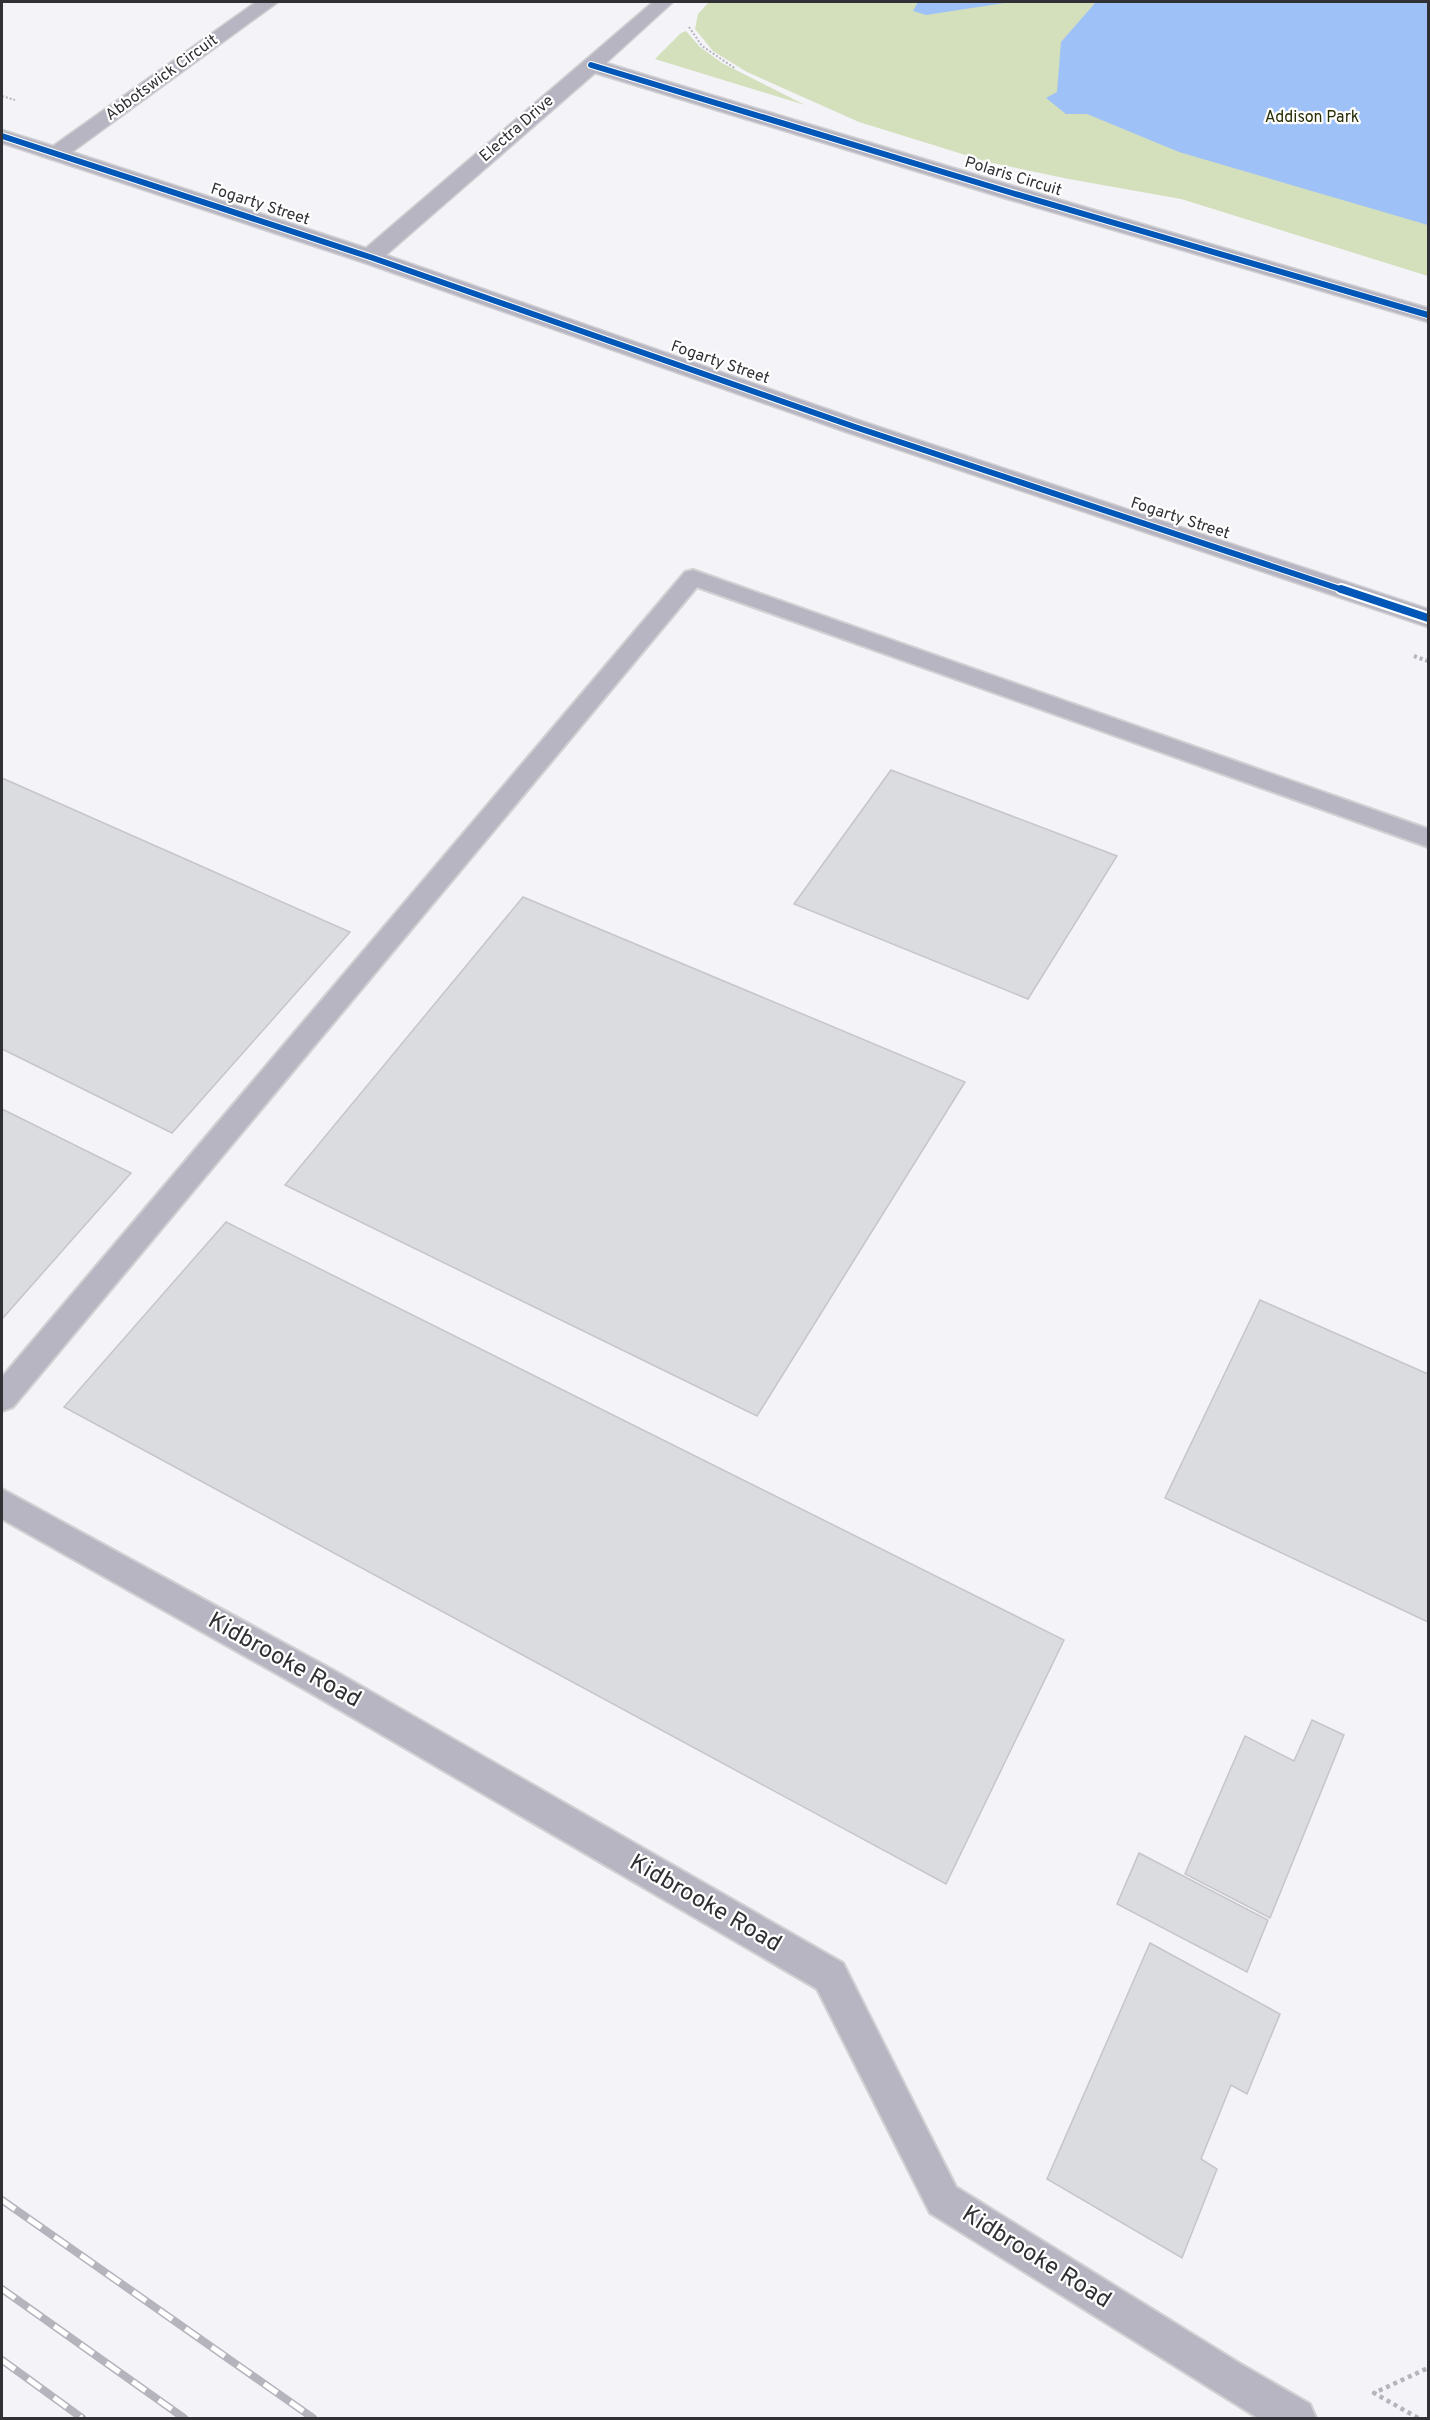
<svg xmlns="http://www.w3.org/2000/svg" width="1430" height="2420" viewBox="0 0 1430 2420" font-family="Overpass,sans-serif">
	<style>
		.green { fill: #d4dfbb }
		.water { fill: #9ec1f8 }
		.building { fill: #dbdce0; stroke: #c6c6ca; stroke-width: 1.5 }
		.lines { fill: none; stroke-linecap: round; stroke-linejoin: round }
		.lane-casing { stroke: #d1d1d4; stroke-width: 4 }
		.street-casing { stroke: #d1d1d4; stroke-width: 3 }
		.path-far2 { stroke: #b5b3bc; stroke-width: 2; stroke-dasharray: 2 2; stroke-linecap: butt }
		.path-far1 { stroke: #b5b3bc; stroke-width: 4; stroke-dasharray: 3 3; stroke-linecap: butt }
		.path { stroke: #b5b3bc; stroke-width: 4.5; stroke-dasharray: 4 4; stroke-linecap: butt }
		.lane { fill: #b7b5c1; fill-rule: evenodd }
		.street { fill: #b7b5c1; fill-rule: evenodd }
		.rail-casing { stroke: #b5b3bc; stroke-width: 8 }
		.rail { stroke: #fff; stroke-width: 5; stroke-dasharray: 16; stroke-linecap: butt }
		.cycleway-far1-casing { stroke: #fff; stroke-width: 8 }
		.cycleway-casing { stroke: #fff; stroke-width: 12 }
		.cycleway-far1 { stroke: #0057b8; stroke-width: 6 }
		.cycleway { stroke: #0057b8; stroke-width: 8 }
		.labels { text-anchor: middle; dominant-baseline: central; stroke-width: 4.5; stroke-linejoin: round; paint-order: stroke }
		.far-street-label { font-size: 16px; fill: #313135; stroke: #fff }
		.far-park-label { font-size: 16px; fill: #262f06; stroke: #fff }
		.near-street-label { font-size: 24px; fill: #313135; stroke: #fff }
	</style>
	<rect width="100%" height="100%" fill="#f3f3f8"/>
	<g class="green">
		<path d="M709,2h719v274l-247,-77 -112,-20 -81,-17 -129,-40 -112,-50 -34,-21 -18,-22 3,-15z"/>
		<path d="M686,31l14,16 22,16 83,42 -150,-46 26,-26z"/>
	</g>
	<g class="water">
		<path d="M918,2h93l-85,13 -13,-4z"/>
		<path d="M1096,2h332v223l-249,-73 -92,-38h-21l-20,-16 11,-6 4,-50z"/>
	</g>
	<g class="building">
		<path d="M891,770l226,86 -89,143 -234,-95z"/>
		<path d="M2,778l348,154 -178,201 -170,-84z"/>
		<path d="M523,897l442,185 -208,334 -472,-231z"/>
		<path d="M2,1109l129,64 -129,146z"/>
		<path d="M226,1222l838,418 -118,244 -882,-477z"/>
		<path d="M1260,1300l168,74v248l-263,-124z"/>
		<path d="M1312,1720l32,15 -74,183 -85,-44 60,-138 49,25z"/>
		<path d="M1139,1853l129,67 -21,52 -130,-68z"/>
		<path d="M1150,1943l130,71 -33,80 -16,-9 -30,74 16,10 -35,89 -135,-79z"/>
	</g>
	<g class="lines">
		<g class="lane-casing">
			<g id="lane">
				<path d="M693,570l735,259v18l-731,-260 -684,820 -11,4v-34l683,-805z"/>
				<path d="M2,1489l331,181 510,293 113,224 283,176 71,41 6,14h-58l-328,-205 -113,-224 -508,-297 -307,-173z"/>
			</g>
		</g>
		<g class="street-casing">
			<path id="street" d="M256,2h22l-206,150 294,96 287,-246h20l-67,61 414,125 408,120v14l-424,-124 -409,-125 -209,182 478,167 564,187v18l-582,-195 -484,-170 -360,-119v-13l51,16z"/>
		</g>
		<g class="path-far2">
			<path d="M689,27l13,19 34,23"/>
			<path d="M2,96l13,4"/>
		</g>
		<path class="path-far1" d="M1414,656l14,5"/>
		<path class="path" d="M1418,2418l-44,-25 54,-25"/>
		<use href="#lane" class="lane"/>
		<use href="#street" class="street"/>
		<g class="rail-casing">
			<g id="rail">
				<path d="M2,2200l311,218"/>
				<path d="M2,2289l182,129"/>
				<path d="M2,2360l80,58"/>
			</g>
		</g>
		<use href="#rail" class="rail"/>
		<g class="cycleway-far1-casing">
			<g id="cycleway-far1">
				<path d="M591,65l421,128 416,122"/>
				<path d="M2,136l368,121 485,170 491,164"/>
			</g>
		</g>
		<g class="cycleway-casing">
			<path id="cycleway" d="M1341,589l87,29"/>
		</g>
		<use href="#cycleway-far1" class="cycleway-far1"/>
		<use href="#cycleway" class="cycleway"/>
	</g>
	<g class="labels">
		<g class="far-street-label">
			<text transform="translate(162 78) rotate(-36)">Abbotswick Circuit</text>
			<text transform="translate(517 129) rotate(-41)">Electra Drive</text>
			<text transform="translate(1013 177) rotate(17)">Polaris Circuit</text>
			<text transform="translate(260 205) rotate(18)">Fogarty Street</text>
			<text transform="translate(720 363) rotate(19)">Fogarty Street</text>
			<text transform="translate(1180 519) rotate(18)">Fogarty Street</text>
		</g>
		<g class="far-park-label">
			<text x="1312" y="118">Addison Park</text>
		</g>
		<g class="near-street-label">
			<text transform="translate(284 1661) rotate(29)">Kidbrooke Road</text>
			<text transform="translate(705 1904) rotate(30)">Kidbrooke Road</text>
			<text transform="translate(1036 2258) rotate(32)">Kidbrooke Road</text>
		</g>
	</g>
	<rect width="1430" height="2420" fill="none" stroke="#313135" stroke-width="6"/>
</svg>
